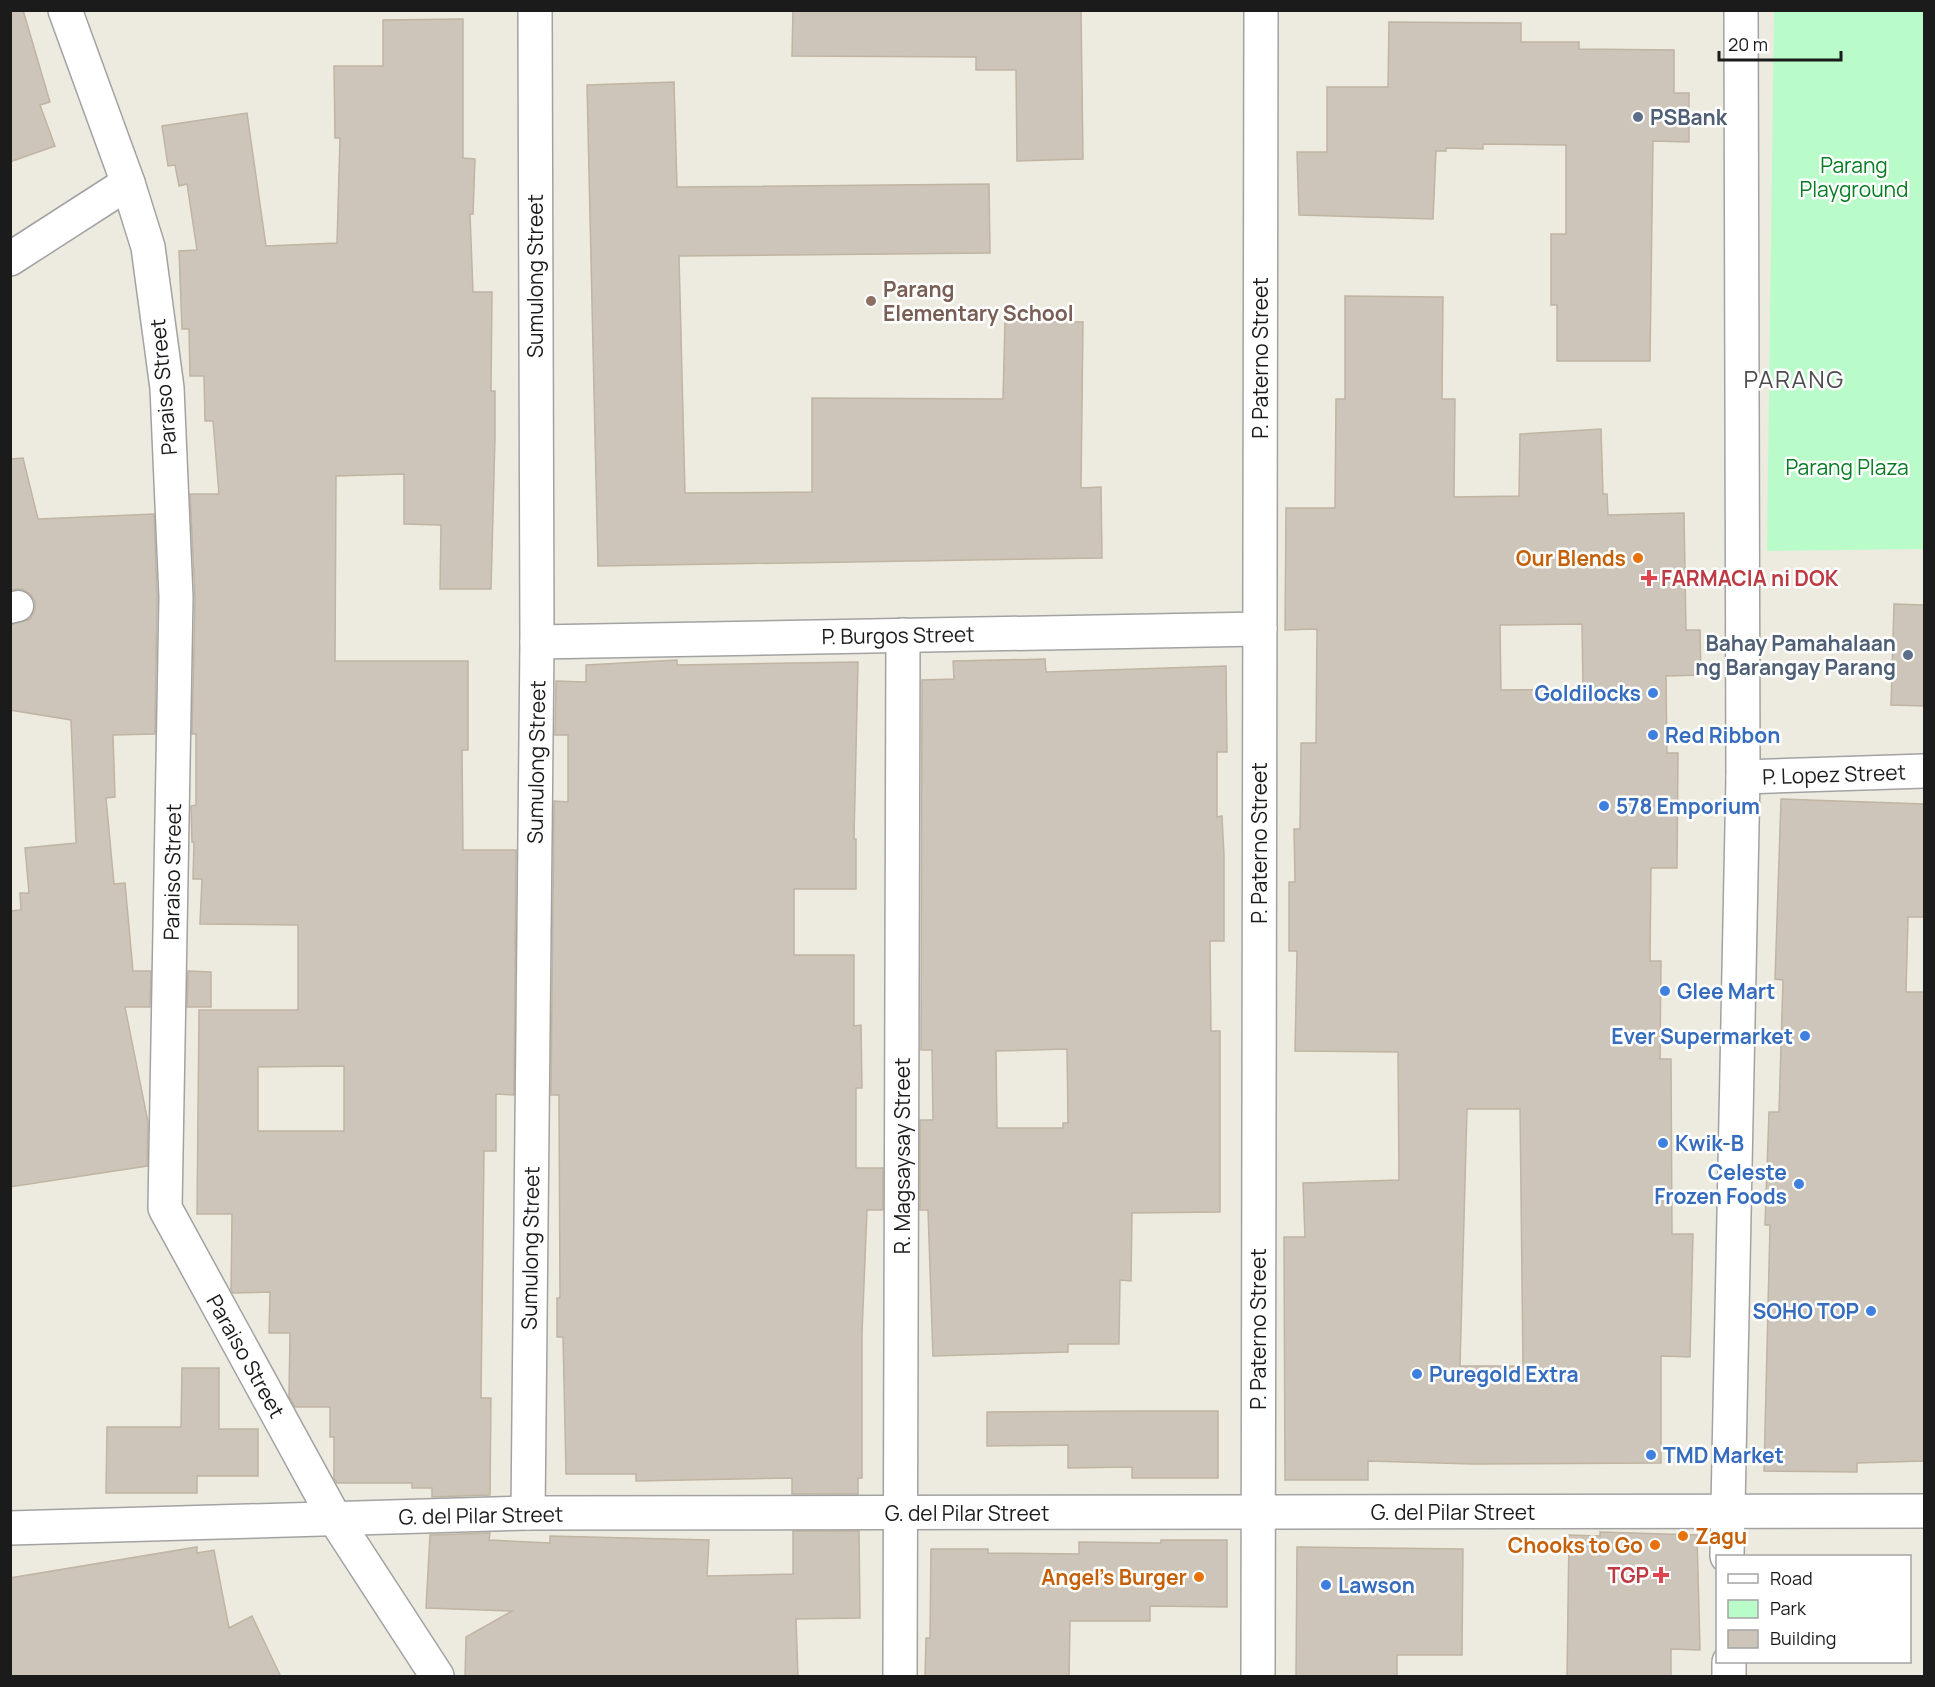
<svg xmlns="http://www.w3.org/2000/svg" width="1935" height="1687" viewBox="0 0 1935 1687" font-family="Manrope,sans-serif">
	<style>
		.park { fill: #b9fbc9 }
		.building { fill: #cdc5b9; stroke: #c0b4a2; stroke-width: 1.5; fill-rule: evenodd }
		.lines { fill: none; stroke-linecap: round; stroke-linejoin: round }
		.pedestrian-casing { stroke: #a2a2a2; stroke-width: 33 }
		.minor-casing { stroke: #a2a2a2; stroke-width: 36 }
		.tertiary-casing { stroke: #a2a2a2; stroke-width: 36 }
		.pedestrian { stroke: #fff; stroke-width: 30 }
		.minor { stroke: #fff; stroke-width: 33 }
		.tertiary { stroke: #fff; stroke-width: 33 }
		.service-dot { fill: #5c6f8a; stroke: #fff; stroke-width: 2 }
		.education-dot { fill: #8d6e63; stroke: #fff; stroke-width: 2 }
		.food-dot { fill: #e8710a; stroke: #fff; stroke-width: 2 }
		.health-dot { fill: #e0444e; stroke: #fff; stroke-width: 2 }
		.shop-dot { fill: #3f7fe0; stroke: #fff; stroke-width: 2 }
		.labels { text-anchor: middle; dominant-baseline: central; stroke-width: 5; stroke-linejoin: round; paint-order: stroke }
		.service-label { font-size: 21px; font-weight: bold; fill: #4e5e75; stroke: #fff; text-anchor: start }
		.park-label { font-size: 21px; fill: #067c23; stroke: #fff }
		.street-label { font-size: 21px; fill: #1b1b1b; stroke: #fff }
		.education-label { font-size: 21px; font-weight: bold; fill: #785e54; stroke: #fff; text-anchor: start }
		.food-label { font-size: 21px; font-weight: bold; fill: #c56008; stroke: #fff; text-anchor: end }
		.health-label { font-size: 21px; font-weight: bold; fill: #be3a42; stroke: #fff; text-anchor: start }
		.shop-label { font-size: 21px; font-weight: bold; fill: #366cbe; stroke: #fff; text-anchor: start }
		.quarter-label { font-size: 24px; letter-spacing: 1.5px; fill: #4e4e4e; stroke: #fff }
	</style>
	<rect width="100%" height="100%" fill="#edebe0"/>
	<path class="park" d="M1774,11h150v538l-157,2z"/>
	<g class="building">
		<path d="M10,10h13l27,92 -10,3 15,41 -45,16z"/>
		<path d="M793,10h288l2,149 -66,2 -1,-91h-40v-13l-184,-1z"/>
		<path d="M463,19v139l12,1 -2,55h-3l3,78h19l-1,99h4v46l-4,152h-51l1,-64 -37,-1v-50l-68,2 -1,185h133v89h-6l1,100h53l-2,245 -18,-1v57h-12l-3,247h10l-1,97 -58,2v-9h-20v-5h-75l-3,-5v-41h-4v-30h-35l-6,-11 1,-63h-21l1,-41 -37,1 -2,-3 1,-76h-35l2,-204h99v-85l-98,-1 2,-45h-9l1,-37h-2l-1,-36 5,-1v-71h-4l3,-137 -5,-103h29l-6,-73h-8l-1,-45h-14l-1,-47h-7l-3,-78 18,-1 -10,-66 -8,2 -4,-21 -7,1 -6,-40 85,-13 19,133 71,-3 3,-105h-5l-1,-72h49v-46zM344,1066v65h-86v-64z"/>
		<path d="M1389,22l132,1v19h58v7l95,1v43h15v49l-36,-1 -3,220h-93v-56h-6v-71h15v-89l-83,-1v5l-37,-1v3h-10l-3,68 -134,-4 -2,-63h30v-65h61z"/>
		<path d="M674,82l3,105 312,-3 1,69 -311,3 6,237 127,-1v-94l191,1 2,-78 78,1 -2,166 20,-1 1,71 -504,8 -11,-481z"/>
		<path d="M1345,296l98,1 -1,102h13l-1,98 65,-1 1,-62 81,-5 2,65h4l1,21 76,-2 2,117h14l1,45 -35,1 1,77h11l-1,115h-26l-1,93h11l-1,98h11l1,175h21l-3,123 -29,-1v107l-188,1 -105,-3v19h-83l-1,-243h21l-2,-54 96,-3 -1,-128 -103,-1 2,-100h-8v-69h6l-1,-53h6l1,-86h15l1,-114 -32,1 1,-122h49l1,-109h9zM1582,624l1,65 -82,1 -1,-65zM1467,1109h53l3,257h-63z"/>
		<path d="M23,458l15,61 116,-5 3,83 -2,137 -42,1 2,62 -9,1 8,86 11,-1 8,88h18l-1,36h-25l23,115 -1,44 -137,21v-276l11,-1 -1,-17h9l-4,-45 51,-5 -5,-123 -61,-10v-85l20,-6 5,-9v-9l-5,-7 -8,-5 -12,1v-131z"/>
		<path d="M1894,604l30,1v101l-33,-1z"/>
		<path d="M1045,659l1,13 180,-6 1,86h-10v65l5,-1 2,39v86h-14l1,90h9v181l-88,1 -1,68 -11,-1 -1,64h-51v8l-135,4 -5,-146h-8v-90h13l-1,-70h-11v-11l1,-359 32,-1 -1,-18zM1067,1049l1,74h-5v5h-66l-1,-77z"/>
		<path d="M677,660v5l181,-3 -4,177h2v50h-62v66h60v71l7,-1 1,63h-6v80h27v42h-16l-5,123v145h-4v16h-66v-16l-156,3v-7h-70l-3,-137h-6v-39h3l-1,-203h-8l3,-294 14,1v-67h-13l1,-54 30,1v-17z"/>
		<path d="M1781,799l143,5v113h-16l-2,75h18v469l-67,2v9l-93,-1 6,-246h-5l4,-113h10l4,-132 -8,-1z"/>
		<path d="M188,971l23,1v35h-24z"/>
		<path d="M182,1368h37v61h39v47h-61v17h-91l1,-66h74z"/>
		<path d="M1133,1411h85v67h-86v-11l-64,1v-23l-81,1v-34z"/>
		<path d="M793,1531h66l1,87 -64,1 2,58h-333l1,-40 46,-26 -86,-3 4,-73 60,-2 -1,7 61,3v-7l159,4 -2,36 86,-2z"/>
		<path d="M1600,1532l97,3 3,115 -29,-1v28h-104l2,-142 31,1z"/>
		<path d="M1161,1540h66v67l-77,-1v15h-80l-1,56h-144l1,-39h4l1,-89h57v4l91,1v-12l82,1z"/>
		<path d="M197,1547v6l17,-3 15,78 23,-12 29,61h-271v-99z"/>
		<path d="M1297,1547l166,2 -1,106h-65v22h-101z"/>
	</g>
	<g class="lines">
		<g class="pedestrian-casing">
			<path id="pedestrian" d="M10,608l8,-2"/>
		</g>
		<g class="minor-casing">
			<g id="minor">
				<path d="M128,183l20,64 19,141 9,209 -11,611 170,311 102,157"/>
				<path d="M537,642l723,-13"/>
				<path d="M1743,777l181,-6"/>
				<path d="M528,1513l9,-871 -2,-632"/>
				<path d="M900,1676l3,-1041"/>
				<path d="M1258,1676l3,-1666"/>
			</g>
		</g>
		<g class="tertiary-casing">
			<g id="tertiary">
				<path d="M10,259l118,-76 -63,-173"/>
				<path d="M10,1528l518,-15 1396,-2"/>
				<path d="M1727,1556l16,-779 -2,-767"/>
				<path d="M1729,1662v14"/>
			</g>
		</g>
		<use href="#pedestrian" class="pedestrian"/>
		<use href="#minor" class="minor"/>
		<use href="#tertiary" class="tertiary"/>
	</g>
	<g class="service-dot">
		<circle cx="1638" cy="117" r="6"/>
		<circle cx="1908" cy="655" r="6"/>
	</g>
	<circle class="education-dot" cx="871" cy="301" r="6"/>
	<g class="food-dot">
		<circle cx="1638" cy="558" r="6"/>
		<circle cx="1683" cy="1536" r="6"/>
		<circle cx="1655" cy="1545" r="6"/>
		<circle cx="1199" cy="1577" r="6"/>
	</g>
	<g class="health-dot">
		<path d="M1646 569h6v6h6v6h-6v6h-6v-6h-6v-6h6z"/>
		<path d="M1658 1566h6v6h6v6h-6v6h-6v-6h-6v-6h6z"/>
	</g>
	<g class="shop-dot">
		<circle cx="1653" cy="693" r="6"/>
		<circle cx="1653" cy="735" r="6"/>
		<circle cx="1604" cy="806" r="6"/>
		<circle cx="1665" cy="991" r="6"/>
		<circle cx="1805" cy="1036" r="6"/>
		<circle cx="1663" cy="1143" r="6"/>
		<circle cx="1799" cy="1184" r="6"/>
		<circle cx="1871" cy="1311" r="6"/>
		<circle cx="1417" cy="1374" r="6"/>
		<circle cx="1651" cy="1455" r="6"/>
		<circle cx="1326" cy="1585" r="6"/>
	</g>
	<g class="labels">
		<g class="service-label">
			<text x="1650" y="117">PSBank</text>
			<text x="1896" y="643" text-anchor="end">Bahay Pamahalaan<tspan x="1896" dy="24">ng Barangay Parang</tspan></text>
		</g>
		<g class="park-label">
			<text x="1854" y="165">Parang<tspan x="1854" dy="24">Playground</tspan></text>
			<text x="1847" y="467">Parang Plaza</text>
		</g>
		<g class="street-label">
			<text transform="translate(535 276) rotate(-90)">Sumulong Street</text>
			<text transform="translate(1260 358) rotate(-90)">P. Paterno Street</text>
			<text transform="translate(163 387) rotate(-95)">Paraiso Street</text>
			<text transform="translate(898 635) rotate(-1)">P. Burgos Street</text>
			<text transform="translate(536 762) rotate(-89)">Sumulong Street</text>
			<text transform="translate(1834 774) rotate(-2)">P. Lopez Street</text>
			<text transform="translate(1259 843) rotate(-90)">P. Paterno Street</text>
			<text transform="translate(172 872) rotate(-89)">Paraiso Street</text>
			<text transform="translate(902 1156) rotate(-90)">R. Magsaysay Street</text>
			<text transform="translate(530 1248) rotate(-89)">Sumulong Street</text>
			<text transform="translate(1258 1329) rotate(-90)">P. Paterno Street</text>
			<text transform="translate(246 1356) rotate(61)">Paraiso Street</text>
			<text x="1453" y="1512">G. del Pilar Street</text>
			<text x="967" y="1513">G. del Pilar Street</text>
			<text transform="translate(481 1515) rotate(-1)">G. del Pilar Street</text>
		</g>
		<g class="education-label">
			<text x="883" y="289">Parang<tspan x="883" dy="24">Elementary School</tspan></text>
		</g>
		<g class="food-label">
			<text x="1626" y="558">Our Blends</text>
			<text x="1695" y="1536" text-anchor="start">Zagu</text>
			<text x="1643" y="1545">Chooks to Go</text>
			<text x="1187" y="1577">Angel's Burger</text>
		</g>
		<g class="health-label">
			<text x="1661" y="578">FARMACIA ni DOK</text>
			<text x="1649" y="1575" text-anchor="end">TGP</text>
		</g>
		<g class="shop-label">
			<text x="1641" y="693" text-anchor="end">Goldilocks</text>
			<text x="1665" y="735">Red Ribbon</text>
			<text x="1616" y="806">578 Emporium</text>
			<text x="1677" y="991">Glee Mart</text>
			<text x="1793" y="1036" text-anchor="end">Ever Supermarket</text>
			<text x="1675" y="1143">Kwik-B</text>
			<text x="1787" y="1172" text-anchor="end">Celeste<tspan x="1787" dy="24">Frozen Foods</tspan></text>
			<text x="1859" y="1311" text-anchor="end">SOHO TOP</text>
			<text x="1429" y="1374">Puregold Extra</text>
			<text x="1663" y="1455">TMD Market</text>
			<text x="1338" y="1585">Lawson</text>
		</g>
		<g class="quarter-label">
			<text x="1794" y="378">PARANG</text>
		</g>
	</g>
	<rect width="1935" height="1687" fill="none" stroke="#1b1b1b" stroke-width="24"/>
	<rect x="1716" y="1555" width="195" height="108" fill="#ffffff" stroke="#a4a4a4" stroke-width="1.5"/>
	<rect x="1728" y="1574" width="30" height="9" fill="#ffffff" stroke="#a4a4a4" stroke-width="1.5"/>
	<text x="1770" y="1585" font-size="18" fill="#1b1b1b">Road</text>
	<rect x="1728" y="1600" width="30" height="18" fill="#b9fbc9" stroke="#a4a4a4" stroke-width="1.5"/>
	<text x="1770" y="1615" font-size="18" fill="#1b1b1b">Park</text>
	<rect x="1728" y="1630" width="30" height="18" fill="#cdc5b9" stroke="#a4a4a4" stroke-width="1.5"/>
	<text x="1770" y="1645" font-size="18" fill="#1b1b1b">Building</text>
	<path d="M1719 51v9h122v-9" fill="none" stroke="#1b1b1b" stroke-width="3"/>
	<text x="1728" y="51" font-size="18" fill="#1b1b1b" stroke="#ffffff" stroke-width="4.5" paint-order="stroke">20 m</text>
</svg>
